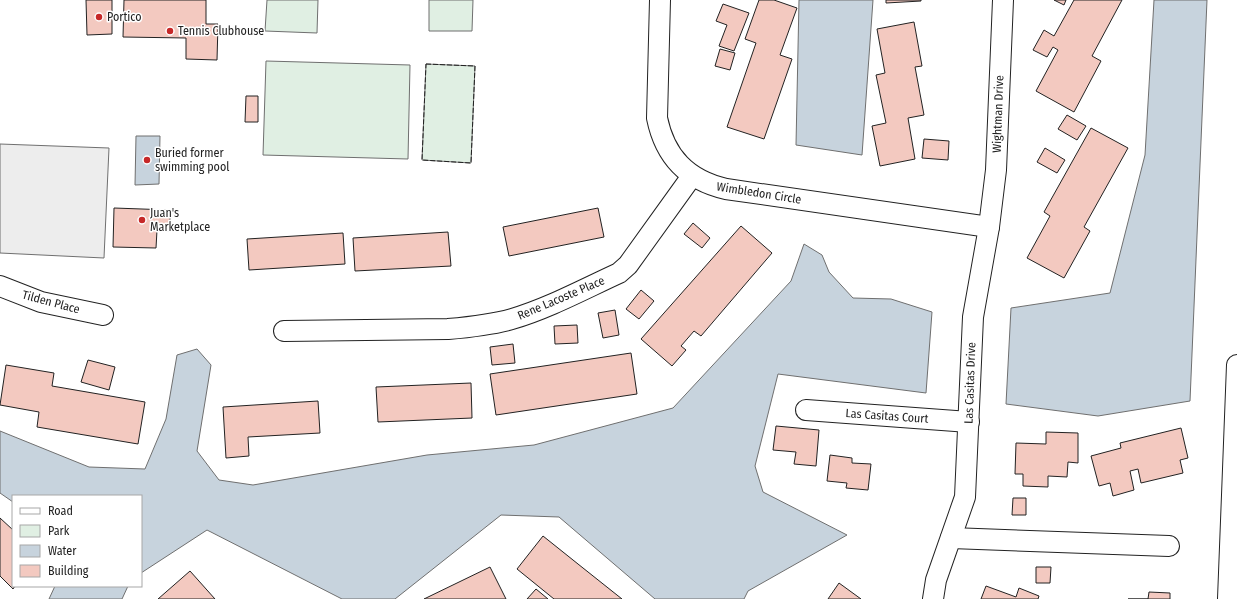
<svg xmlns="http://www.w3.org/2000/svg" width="1237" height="599" viewBox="0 0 1237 599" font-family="'Fira Sans Condensed',sans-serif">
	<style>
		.green { fill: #e0efe3; stroke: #6f6f6f }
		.parking { fill: #ededed; stroke: #6f6f6f }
		.water { fill: #c7d3dd; stroke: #6f6f6f }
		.building { fill: #f3c9c0; stroke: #222 }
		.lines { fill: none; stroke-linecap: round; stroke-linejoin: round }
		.minor-casing { stroke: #222; stroke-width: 22 }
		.minor { stroke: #fff; stroke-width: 20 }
		.fence { stroke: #222; stroke-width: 1; stroke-dasharray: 5 2; stroke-linecap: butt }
		.poi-dot { fill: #c62828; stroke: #fff; stroke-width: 1.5 }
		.labels { text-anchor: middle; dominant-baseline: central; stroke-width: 3; stroke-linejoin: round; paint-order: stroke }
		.poi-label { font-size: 12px; fill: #222; stroke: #fff; text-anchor: start }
		.street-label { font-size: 12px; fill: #222; stroke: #fff }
	</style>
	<rect width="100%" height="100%" fill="#fff"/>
	<g class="green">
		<path d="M267,0h51l-1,33 -52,-2z"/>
		<path d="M429,0h44l-1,31h-43z"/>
		<path d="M266,61l144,4 -2,94 -145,-4z"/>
		<path d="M426,64l49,2 -4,97 -49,-3z"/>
	</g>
	<path class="parking" d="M0,144l109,4 -5,110 -104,-5z"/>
	<g class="water">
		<path d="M799,0h74l-11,155 -66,-10z"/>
		<path d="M1154,0h53l-17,401 -92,15 -92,-12 5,-96 99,-15 35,-138z"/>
		<path d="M136,136h24l-1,48 -24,1z"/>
		<path d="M804,244l18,11 7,17 24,26 38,1 41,13 -6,81 -148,-19 -23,92 8,26 84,43 -99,56 -4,8h-89l-96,-82 -58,-2 -106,84h-53l-135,-69 -66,43v-77h-128v6l-13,-9v-62l89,36 56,2 21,-50 11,-64 20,-6 14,16 -14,86 22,29 34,5 174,-30 107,-10 139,-37 118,-127z"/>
		<path d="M55,586h73l-6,13h-73z"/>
	</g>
	<g class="building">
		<path d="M86,0h26v34l-25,1z"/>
		<path d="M124,0h82v24h12l-1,36 -31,-1v-21l-63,-1z"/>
		<path d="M759,0h15l23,8 -17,47 12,4 -28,80 -37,-12 29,-84 -11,-4z"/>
		<path d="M886,0h35v1l-35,2z"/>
		<path d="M1054,0h12l-2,5z"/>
		<path d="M1074,0h48l-30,56 9,5 -27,51 -38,-21 22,-41 -5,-3 -6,10 -14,-7 11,-20 10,6z"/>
		<path d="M723,4l26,9 -15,38 -15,-5 8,-21 -11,-4z"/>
		<path d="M914,22l8,44 -7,1 9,48 -16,3 7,41 -35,7 -8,-40 14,-3 -10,-48 9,-2 -8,-44z"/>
		<path d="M720,49l15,4 -5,17 -15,-4z"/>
		<path d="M246,96h12v26h-13z"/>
		<path d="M1067,115l19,11 -9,14 -19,-11z"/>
		<path d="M1091,128l37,20 -44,79 6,4 -26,47 -37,-20 23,-42 -6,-4z"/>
		<path d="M924,139l25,2 -1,19 -26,-2z"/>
		<path d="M1045,148l20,12 -8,13 -20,-11z"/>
		<path d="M114,208l56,2v21l-13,-1 -1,18 -43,-1z"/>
		<path d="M598,208l6,29 -95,19 -6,-29z"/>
		<path d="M693,223l17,15 -8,10 -18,-14z"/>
		<path d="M741,226l31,27 -71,83 -7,-5 -13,15 5,4 -14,16 -31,-27z"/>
		<path d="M448,232l3,34 -96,5 -2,-33z"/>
		<path d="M343,233l2,31 -96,6 -2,-31z"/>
		<path d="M641,290l13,11 -15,18 -13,-10z"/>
		<path d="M615,310l4,25 -16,3 -5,-25z"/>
		<path d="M577,325l1,18 -23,1 -1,-18z"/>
		<path d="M513,344l2,19 -23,2 -2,-18z"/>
		<path d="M631,353l6,41 -141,21 -6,-41z"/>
		<path d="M88,360l27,7 -6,23 -28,-8z"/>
		<path d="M6,365l48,8 -2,13 93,16 -7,42 -101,-17 2,-15 -39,-7z"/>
		<path d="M471,383l1,35 -94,4 -2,-35z"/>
		<path d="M318,401l2,32 -72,4 1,19 -23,2 -3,-51z"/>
		<path d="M776,426l43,4 -3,36 -22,-2 2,-12 -23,-2z"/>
		<path d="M1181,428l7,30 -8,2 3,13 -42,10 -3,-14 -8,2 4,19 -21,6 -3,-13 -11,3 -8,-30 30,-8 -1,-5z"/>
		<path d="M1046,432l32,1v30l-10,-1 -1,15 -19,-1v11l-25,-1v-12h-8l1,-31 30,1z"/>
		<path d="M830,455l22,3v5l19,1 -3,26 -22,-2 1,-5 -20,-2z"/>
		<path d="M1013,498h13v17h-14z"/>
		<path d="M0,518l13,12v56h2l-2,3 -13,-13z"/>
		<path d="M543,536l35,28 44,35h-68l-37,-30z"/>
		<path d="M490,567l16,32h-82z"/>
		<path d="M1036,567h15l-1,16h-14z"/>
		<path d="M190,571l25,28h-57z"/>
		<path d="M839,583l22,16h-33z"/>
		<path d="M986,586l30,11 3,-9 20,8 -1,3h-57z"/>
		<path d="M536,589l12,10h-21z"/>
		<path d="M1149,592l21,1v6h-42h20z"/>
	</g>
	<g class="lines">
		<g class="minor-casing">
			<g id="minor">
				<path d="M660,0l-3,118c8,39 30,62 69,71l263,38"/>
				<path d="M0,286l41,16 62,13"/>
				<path d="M284,331l164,-2c22,-2 43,-4 64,-10 37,-11 72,-30 107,-46l9,-8 64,-89"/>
				<path d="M806,410l163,12"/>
				<path d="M951,538l218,8"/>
				<path d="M933,599l3,-19 29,-83 8,-180 16,-90 7,-57 7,-170"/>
				<path d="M1228,599l9,-234"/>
			</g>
		</g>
		<use href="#minor" class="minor"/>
		<path class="fence" d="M426,64l49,2 -4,97 -49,-3z"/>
	</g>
	<g class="poi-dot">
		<circle cx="99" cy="17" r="4"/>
		<circle cx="170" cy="31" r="4"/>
		<circle cx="147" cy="160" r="4"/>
		<circle cx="142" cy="220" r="4"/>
	</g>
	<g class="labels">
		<g class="poi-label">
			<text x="107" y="17">Portico</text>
			<text x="178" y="31">Tennis Clubhouse</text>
			<text x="155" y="153">Buried former<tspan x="155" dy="14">swimming pool</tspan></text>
			<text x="150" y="213">Juan's<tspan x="150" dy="14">Marketplace</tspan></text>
		</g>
		<g class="street-label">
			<text transform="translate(998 114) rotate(-88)">Wightman Drive</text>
			<text transform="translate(759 193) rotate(9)">Wimbledon Circle</text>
			<text transform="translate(561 298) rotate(-23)">Rene Lacoste Place</text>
			<text transform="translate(51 302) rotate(15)">Tilden Place</text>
			<text transform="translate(970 383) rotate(-88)">Las Casitas Drive</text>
			<text transform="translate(887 416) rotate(4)">Las Casitas Court</text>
		</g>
	</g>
	<rect x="12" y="495" width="130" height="92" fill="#ffffff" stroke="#a7a7a7"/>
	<rect x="20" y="508" width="20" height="6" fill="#ffffff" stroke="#a7a7a7"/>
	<text x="48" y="515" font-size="12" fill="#222222">Road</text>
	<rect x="20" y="525" width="20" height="12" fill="#e0efe3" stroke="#a7a7a7"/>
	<text x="48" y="535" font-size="12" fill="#222222">Park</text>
	<rect x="20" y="545" width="20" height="12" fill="#c7d3dd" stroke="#a7a7a7"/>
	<text x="48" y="555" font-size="12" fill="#222222">Water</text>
	<rect x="20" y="565" width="20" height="12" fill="#f3c9c0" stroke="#a7a7a7"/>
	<text x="48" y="575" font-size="12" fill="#222222">Building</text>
</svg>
